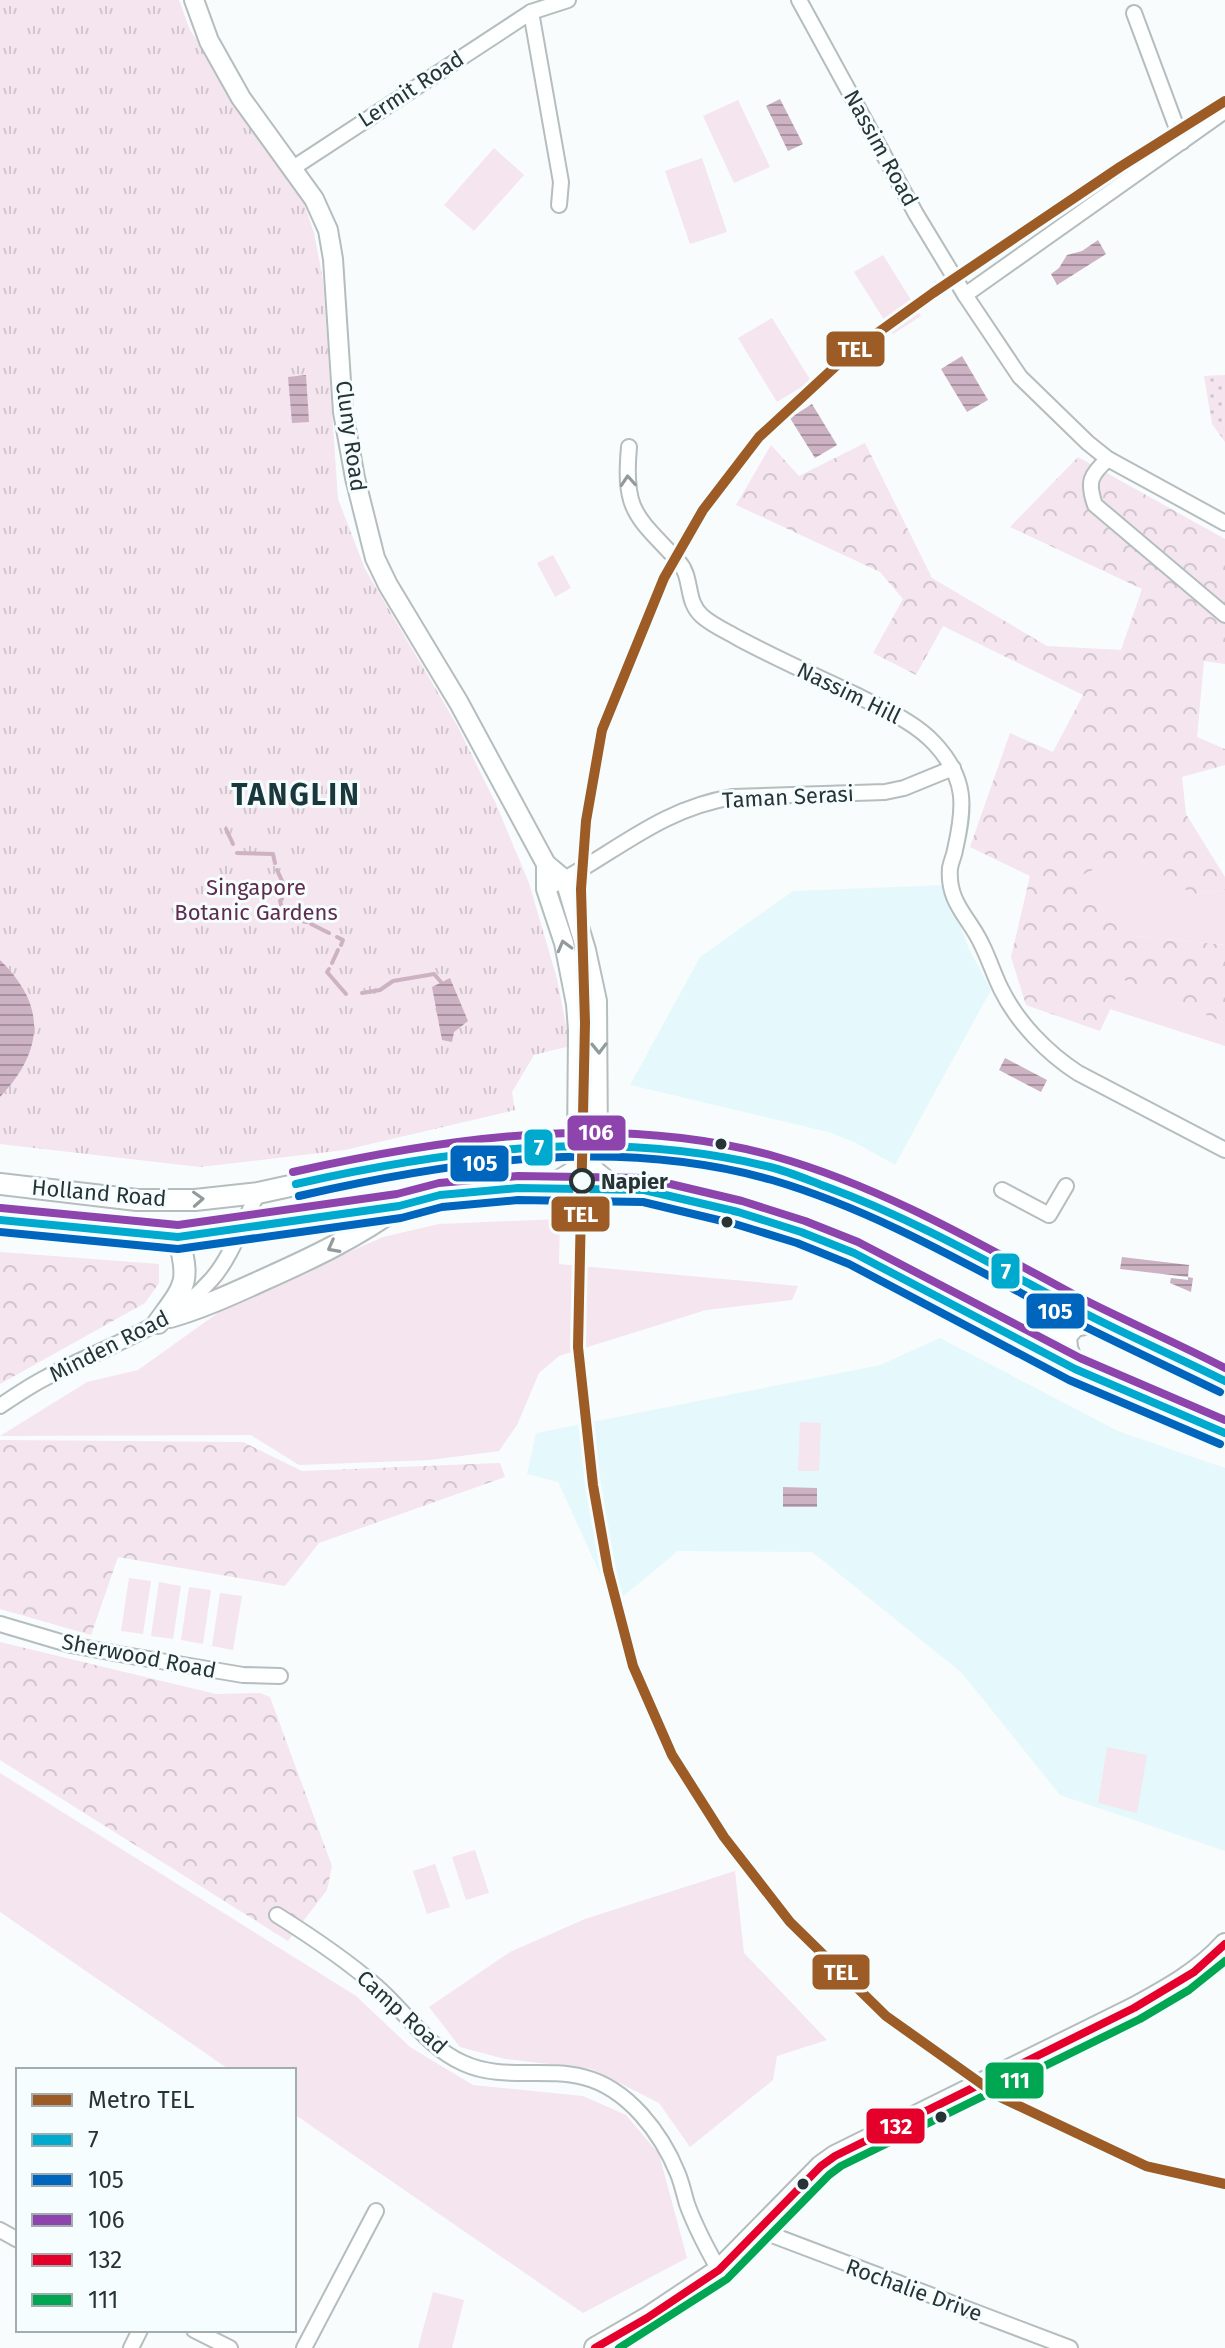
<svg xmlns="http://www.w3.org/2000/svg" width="1225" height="2348" viewBox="0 0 1225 2348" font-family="'Fira Sans',sans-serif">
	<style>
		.built { fill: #e5f9fc }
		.grass { fill: #f4e5ef }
		.forest { fill: url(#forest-crowns) }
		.park { fill: url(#park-tufts) }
		.garden { fill: url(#garden-dots) }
		.water { fill: url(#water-rules) }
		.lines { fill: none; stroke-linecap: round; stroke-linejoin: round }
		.stream { stroke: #cdb2c3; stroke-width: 4 }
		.street-casing { stroke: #b5bdbe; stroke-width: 18 }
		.secondary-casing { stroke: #b5bdbe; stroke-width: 22 }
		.primary-casing { stroke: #b5bdbe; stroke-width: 24 }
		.street { stroke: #feffff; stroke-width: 14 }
		.secondary { stroke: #feffff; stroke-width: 18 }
		.primary { stroke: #feffff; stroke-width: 20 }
		.bus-1-casing { stroke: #f6fdfe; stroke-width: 14 }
		.bus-2-casing { stroke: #f6fdfe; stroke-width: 14 }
		.bus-3-casing { stroke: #f6fdfe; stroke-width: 14 }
		.bus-4-casing { stroke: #f6fdfe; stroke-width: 14 }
		.bus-5-casing { stroke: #f6fdfe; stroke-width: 14 }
		.bus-1 { stroke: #00a9ce; stroke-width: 8 }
		.bus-2 { stroke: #0065bd; stroke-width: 8 }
		.bus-3 { stroke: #8e44ad; stroke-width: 8 }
		.bus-4 { stroke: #e4002b; stroke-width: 8 }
		.bus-5 { stroke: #00a651; stroke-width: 8 }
		.metro-1-casing { stroke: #f6fdfe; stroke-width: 16 }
		.metro-1 { stroke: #9d5b25; stroke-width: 10 }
		.oneway { stroke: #929a9a }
		.bus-dot { fill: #273436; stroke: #f6fdfe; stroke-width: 3 }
		.stop-dot { fill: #f6fdfe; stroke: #273436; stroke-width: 4 }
		.labels { text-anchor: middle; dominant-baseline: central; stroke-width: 6; stroke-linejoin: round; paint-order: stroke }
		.street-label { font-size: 22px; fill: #273436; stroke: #f6fdfe }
		.park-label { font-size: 22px; fill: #5f2c4e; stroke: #f6fdfe }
		.stop-label { font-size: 22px; font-weight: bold; fill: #273436; stroke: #f6fdfe; text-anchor: start }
		.district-label { font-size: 30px; font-weight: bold; letter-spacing: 2px; fill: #1a373b; stroke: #f6fdfe }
		.line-badge { stroke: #f6fdfe; stroke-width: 3 }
		.badge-label { font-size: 22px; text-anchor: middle; font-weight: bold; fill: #fff }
	</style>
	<defs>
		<pattern id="forest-crowns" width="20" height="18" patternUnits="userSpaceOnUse" patternTransform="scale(2)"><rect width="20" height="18" fill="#f4e5ef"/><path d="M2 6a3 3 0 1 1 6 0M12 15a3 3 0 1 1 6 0" fill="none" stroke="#d1c5ce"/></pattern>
		<pattern id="park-tufts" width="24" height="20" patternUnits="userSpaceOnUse" patternTransform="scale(2)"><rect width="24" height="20" fill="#f4e5ef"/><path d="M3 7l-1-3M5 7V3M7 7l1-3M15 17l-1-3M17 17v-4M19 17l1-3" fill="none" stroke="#d1c5ce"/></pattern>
		<pattern id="garden-dots" width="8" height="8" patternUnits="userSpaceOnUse" patternTransform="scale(2)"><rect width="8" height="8" fill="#f4e5ef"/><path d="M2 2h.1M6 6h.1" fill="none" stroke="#d1c5ce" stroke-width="1.8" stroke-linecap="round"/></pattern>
		<pattern id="water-rules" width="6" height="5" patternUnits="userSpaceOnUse" patternTransform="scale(2)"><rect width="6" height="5" fill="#cdb2c3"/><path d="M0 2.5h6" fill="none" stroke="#a6929f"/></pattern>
	</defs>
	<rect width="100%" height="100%" fill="#f8fcfc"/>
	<g class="built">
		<path d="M945,885l24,64 22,41 -96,175 -39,-22 -28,-11 -198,-47 70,-128 93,-66z"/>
		<path d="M940,1338l178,93 107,37v383l-165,-56 -98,-122 -150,-121 -134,-1 -64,53 -56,-122 -31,-8 9,-41 344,-68z"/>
	</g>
	<g class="grass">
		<path d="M738,100l32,67 -36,16 -31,-67z"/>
		<path d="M494,148l30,27 -50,56 -30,-26z"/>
		<path d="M702,158l25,74 -37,12 -25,-73z"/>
		<path d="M883,255l38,61 -28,18 -39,-62z"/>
		<path d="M772,318l39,63 -34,21 -39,-64z"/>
		<path d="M553,555l18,33 -16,9 -18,-34z"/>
		<path d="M1129,852l63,42 33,-4v55l-101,-10 -49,-58z"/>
		<path d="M1124,980l101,43v23l-115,-37z"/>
		<path d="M560,1219l-1,45 239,22 -6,14 -86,10 -147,46 -20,17 -22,52 -18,26 -69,9 -131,5 -48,-30 -251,1 87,-54 51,-12 91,-65 154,-68 56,-13z"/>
		<path d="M800,1422l21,1 -2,48h-21z"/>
		<path d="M129,1578l22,3 -8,53 -22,-3z"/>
		<path d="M159,1582l22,4 -8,53 -22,-3z"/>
		<path d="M189,1587l22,3 -8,54 -22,-4z"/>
		<path d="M220,1593l22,3 -9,54 -21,-4z"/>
		<path d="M1107,1747l40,8 -10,58 -39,-10z"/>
		<path d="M0,1773l356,223 54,51 63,38 110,11 43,19 33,39 28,104 -104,55 -289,-199v-44h-64l-230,-158z"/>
		<path d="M475,1850l14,43 -23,7 -14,-43z"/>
		<path d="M435,1864l15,43 -23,7 -14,-43z"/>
		<path d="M735,1871l9,82 83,87 -50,16 -4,24 -83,67 -31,-44 -67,-34 -87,-10 -45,-12 -31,-40 81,-55 75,-33z"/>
		<path d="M433,2292l31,8 -12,48h-34z"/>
	</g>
	<g class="forest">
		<path d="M865,443l67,135 115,68 74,4 21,-61 -132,-62 68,-70 147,82v125l-21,-3 -7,76 28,12v16l-43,12 4,37 39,63v13l-33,4 -63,-42 -53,26 48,57 101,10v78l-101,-43 -24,51 -74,-26 -15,-48 19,-81 -60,-29 40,-114 43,19 30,-57 -140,-69 -27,49 -43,-22 30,-54 -23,-27 -144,-67 35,-60 28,31z"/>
		<path d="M0,1252l159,12v19l-14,20 -145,81z"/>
		<path d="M0,1440l243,2 59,29 198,-8 5,14 -186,66 -34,43 -167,-29 -27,78 -91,-26z"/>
		<path d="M0,1642l216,52 44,-1 10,4 62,169 -5,24 -39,51 -288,-181z"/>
	</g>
	<path class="park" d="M0,0h179l11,30 112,167 12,36 9,47 15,219 27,70 92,156 39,79 33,79 28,96 13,67 -36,9 -22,37 3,18 -170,40 -145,17 -200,-23z"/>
	<path class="garden" d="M1225,375v67l-13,-18 -8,-48z"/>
	<g class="water">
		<path d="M780,99l23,45 -15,7 -22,-45z"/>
		<path d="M1098,240l8,14 -49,31 -6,-11 8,-6 8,-13 15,-4z"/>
		<path d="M962,356l26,44 -21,12 -26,-43z"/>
		<path d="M306,375l3,47 -17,1 -4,-46z"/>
		<path d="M812,404l25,41 -22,13 -25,-40z"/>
		<path d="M0,960c47,46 44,90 0,137z"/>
		<path d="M450,978l18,43 -14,11 -2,10 -10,-2 -10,-53z"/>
		<path d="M1005,1058l42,22 -6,12 -42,-22z"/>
		<path d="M1122,1257l67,8 -1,12 5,1 -2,14 -21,-9 1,-5 17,2v-3l-68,-8z"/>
		<path d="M783,1487l34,1v19h-34z"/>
	</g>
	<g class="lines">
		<g class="stream">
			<path d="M226,829l7,15"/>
			<path d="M237,853l36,1 2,9"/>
			<path d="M277,870l6,13"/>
			<path d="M286,894v-6"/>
			<path d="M282,899l-2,2 3,11 11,9"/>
			<path d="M301,921l6,1"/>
			<path d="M311,924l18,9"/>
			<path d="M337,937l6,3 -2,5"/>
			<path d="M332,963l6,-13"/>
			<path d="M329,969l-2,3 19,22"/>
			<path d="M362,993l18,-3 13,-9 41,-7 7,8"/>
		</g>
		<g class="street-casing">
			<g id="street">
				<path d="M799,0l117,214 49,81 55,82 68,66 20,16 117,64"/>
				<path d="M531,12l30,170 -2,23"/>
				<path d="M1134,13l48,129"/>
				<path d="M293,168l238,-156 37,-12"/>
				<path d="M965,295l260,-184"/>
				<path d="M629,447c-6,66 8,69 50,115 14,16 6,39 23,54 10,9 24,15 36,22 39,21 80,39 120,58 27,14 56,25 77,48 32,35 30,62 20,106 -1,6 -4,12 -5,18 -3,35 20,50 32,77 7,14 12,30 19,44 16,33 46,64 77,84l147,77"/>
				<path d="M1108,459c-18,16 -21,23 -13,46l130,110"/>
				<path d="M546,889c66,-33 112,-80 187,-92l152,-5 19,-4 49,-20"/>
				<path d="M1002,1190l47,25 17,-29"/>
				<path d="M0,1406c15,-10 31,-21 47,-29 56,-30 121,-48 164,-97 20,-22 33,-60 47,-87"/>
				<path d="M0,1624l71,21 54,10 118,20 37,1"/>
				<path d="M277,1915c35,22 68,44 99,71 29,25 51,61 87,77 39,18 80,4 120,14 45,11 79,57 95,97 4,10 6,20 9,30 8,22 20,45 32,66"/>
				<path d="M0,2230l18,10"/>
				<path d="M759,2230l311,118"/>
				<path d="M194,2330l36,18"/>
				<path d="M131,2348l9,-18"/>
				<path d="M304,2348l72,-137"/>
			</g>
		</g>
		<g class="secondary-casing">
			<g id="secondary">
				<path d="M194,0l15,41 32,57 73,101 14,31 5,29 10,153 12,66 20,80 13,27 71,118 87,161 19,16 21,70 11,51 1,146 -12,16 -39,24"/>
				<path d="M546,864v25l18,54 12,61 2,26 -1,116 9,17 30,25"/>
			</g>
		</g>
		<g class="primary-casing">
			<g id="primary">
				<path d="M0,1184l137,16h58l63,-7 160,-35 65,-9 69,-4 117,5 71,11 42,10 106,41 212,109 125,60"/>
				<path d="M0,1220l178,17 221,-31 41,-11 78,-7 126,2 94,22 63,20 53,21 221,116 150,64"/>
				<path d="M170,1317c32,-9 62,-23 93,-37 47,-21 94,-43 136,-74"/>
				<path d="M158,1323c27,-37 33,-40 20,-86"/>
				<path d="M1029,1346c30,-11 28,-22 24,-51"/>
				<path d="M1075,1369l-8,-21 -1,-12 9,-10 25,-5"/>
				<path d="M595,2348l52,-30 72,-48 102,-104 14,-10 299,-148c33,-18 66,-36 91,-64"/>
			</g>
		</g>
		<use href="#street" class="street"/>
		<use href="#secondary" class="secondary"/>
		<use href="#primary" class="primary"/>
		<g class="bus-1-casing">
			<g id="bus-1">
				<path d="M296,1184c156,-35 316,-56 474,-17 20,5 38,13 57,20 84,31 161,75 240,117 52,28 106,51 158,77"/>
				<path d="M0,1220l178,17 221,-31 41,-11 78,-7 126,2 94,22 63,20 53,21 221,116 150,64"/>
			</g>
		</g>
		<g class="bus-2-casing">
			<g id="bus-2">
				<path d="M299,1196c153,-35 318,-60 473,-16 102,30 196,85 290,135 52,27 105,51 158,77"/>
				<path d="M0,1232l178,17 223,-31 41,-11 76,-7 125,2 92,22 62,19 52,21 220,116 151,64"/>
			</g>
		</g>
		<g class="bus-3-casing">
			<g id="bus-3">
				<path d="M293,1172c157,-35 326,-60 484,-15 105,30 201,86 296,137 50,26 102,48 152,74"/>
				<path d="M1,1208l177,17 219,-31 42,-11 79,-7 127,2 97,23 63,20 53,21 222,116 145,62"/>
			</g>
		</g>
		<g class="bus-4-casing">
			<path id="bus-4" d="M595,2348l52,-30 72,-48 102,-104 14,-10 299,-148 60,-36 31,-28"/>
		</g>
		<g class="bus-5-casing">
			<path id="bus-5" d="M619,2348l108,-69 102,-104 12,-9 299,-147 49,-29 36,-29"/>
		</g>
		<use href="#bus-1" class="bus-1"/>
		<use href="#bus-2" class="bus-2"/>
		<use href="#bus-3" class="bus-3"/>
		<use href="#bus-4" class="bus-4"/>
		<use href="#bus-5" class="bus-5"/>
		<g class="metro-1-casing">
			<path id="metro-1" d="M1225,101l-105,66 -187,126 -82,59 -92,85 -56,73 -39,68 -62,152 -16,91 -5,68 4,134 -7,324 15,138 15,85 25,96 39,89 52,82 66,85 96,94 114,81 146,69 79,18"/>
		</g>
		<use href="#metro-1" class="metro-1"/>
	</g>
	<defs><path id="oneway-chevron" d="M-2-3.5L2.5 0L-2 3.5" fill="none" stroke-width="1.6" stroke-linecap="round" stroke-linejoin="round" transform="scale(2)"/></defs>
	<g class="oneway">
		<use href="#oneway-chevron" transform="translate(628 481) rotate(-94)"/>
		<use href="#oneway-chevron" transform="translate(564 946) rotate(-105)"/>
		<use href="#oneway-chevron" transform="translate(599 1048) rotate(89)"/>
		<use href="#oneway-chevron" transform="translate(198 1199) rotate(-3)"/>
		<use href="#oneway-chevron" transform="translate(333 1247) rotate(152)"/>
	</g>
	<g class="bus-dot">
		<circle cx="721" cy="1144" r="7"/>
		<circle cx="727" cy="1222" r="7"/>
		<circle cx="941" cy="2117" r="7"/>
		<circle cx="803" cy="2184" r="7"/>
	</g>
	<circle class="stop-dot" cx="582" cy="1181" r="11"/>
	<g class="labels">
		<g class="street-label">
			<text transform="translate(411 89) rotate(-33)">Lermit Road</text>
			<text transform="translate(881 148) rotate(61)">Nassim Road</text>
			<text transform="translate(351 436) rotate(82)">Cluny Road</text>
			<text transform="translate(849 693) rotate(26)">Nassim Hill</text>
			<text transform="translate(788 797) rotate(-3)">Taman Serasi</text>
			<text transform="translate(99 1193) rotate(5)">Holland Road</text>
			<text transform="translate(109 1346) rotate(-27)">Minden Road</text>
			<text transform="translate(139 1656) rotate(11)">Sherwood Road</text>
			<text transform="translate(402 2012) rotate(42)">Camp Road</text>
			<text transform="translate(914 2290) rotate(20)">Rochalie Drive</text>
		</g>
		<g class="park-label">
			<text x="256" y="887">Singapore<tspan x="256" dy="25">Botanic Gardens</tspan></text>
		</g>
		<g class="stop-label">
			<text x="601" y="1181">Napier</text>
		</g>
		<g class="district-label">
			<text x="296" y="795">TANGLIN</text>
		</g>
	</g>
	<g class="line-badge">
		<rect x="825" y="330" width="61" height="38" rx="8" fill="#9d5b25"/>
		<rect x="566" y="1114" width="61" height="38" rx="8" fill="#8e44ad"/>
		<rect x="523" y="1128" width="31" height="39" rx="8" fill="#00a9ce"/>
		<rect x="449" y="1144" width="61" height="39" rx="8" fill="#0065bd"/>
		<rect x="550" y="1195" width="61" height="38" rx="8" fill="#9d5b25"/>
		<rect x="990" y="1252" width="31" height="38" rx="8" fill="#00a9ce"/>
		<rect x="1025" y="1292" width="61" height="38" rx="8" fill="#0065bd"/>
		<rect x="811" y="1953" width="60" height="38" rx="8" fill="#9d5b25"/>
		<rect x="984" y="2061" width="61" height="39" rx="8" fill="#00a651"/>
		<rect x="865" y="2107" width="61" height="38" rx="8" fill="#e4002b"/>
	</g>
	<g class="badge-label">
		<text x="855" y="357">TEL</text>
		<text x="596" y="1140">106</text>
		<text x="539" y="1155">7</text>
		<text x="480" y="1171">105</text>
		<text x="581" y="1222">TEL</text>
		<text x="1006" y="1279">7</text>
		<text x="1055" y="1319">105</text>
		<text x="841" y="1980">TEL</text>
		<text x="1015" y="2088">111</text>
		<text x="896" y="2134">132</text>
	</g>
	<rect x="16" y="2068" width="280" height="264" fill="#f6fdfe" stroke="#a3adae" stroke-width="2"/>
	<rect x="32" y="2094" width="40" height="12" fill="#9d5b25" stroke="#a3adae" stroke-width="2"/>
	<text x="88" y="2108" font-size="24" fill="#273436">Metro TEL</text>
	<rect x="32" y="2134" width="40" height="12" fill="#00a9ce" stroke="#a3adae" stroke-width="2"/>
	<text x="88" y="2148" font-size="24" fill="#273436">7</text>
	<rect x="32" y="2174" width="40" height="12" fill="#0065bd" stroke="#a3adae" stroke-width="2"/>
	<text x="88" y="2188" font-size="24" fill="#273436">105</text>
	<rect x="32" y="2214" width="40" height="12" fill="#8e44ad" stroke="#a3adae" stroke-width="2"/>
	<text x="88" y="2228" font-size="24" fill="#273436">106</text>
	<rect x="32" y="2254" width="40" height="12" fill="#e4002b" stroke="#a3adae" stroke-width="2"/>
	<text x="88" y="2268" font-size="24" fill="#273436">132</text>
	<rect x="32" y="2294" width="40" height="12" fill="#00a651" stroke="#a3adae" stroke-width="2"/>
	<text x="88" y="2308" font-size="24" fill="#273436">111</text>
</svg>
